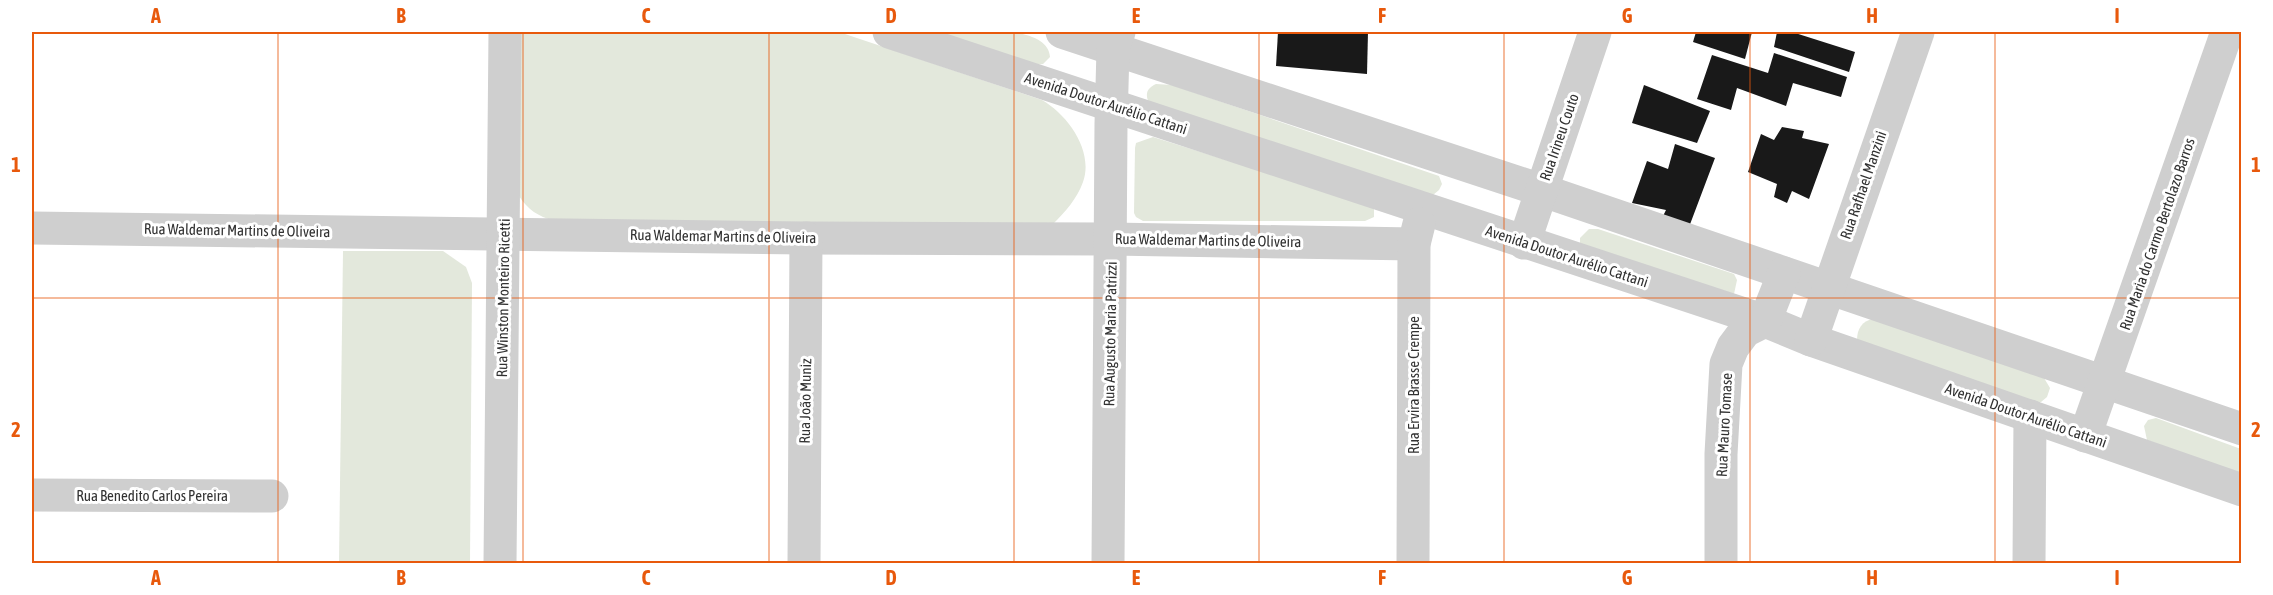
<svg xmlns="http://www.w3.org/2000/svg" width="2273" height="595" viewBox="0 0 2273 595" font-family="'Asap Condensed',sans-serif">
	<style>
		.green { fill: #e3e8dc }
		.building { fill: #191919 }
		.lines { fill: none; stroke-linecap: round; stroke-linejoin: round }
		.street { stroke: #cfcfcf; stroke-width: 33 }
		.grid { fill: none; stroke: #e8590c; stroke-width: 1.5; stroke-opacity: 0.55 }
		.labels { text-anchor: middle; dominant-baseline: central; stroke-width: 6; stroke-linejoin: round; paint-order: stroke }
		.street-label { font-size: 15px; fill: #323232; stroke: #fff }
		.neatline { fill: none; stroke: #e8590c; stroke-width: 2 }
		.grid-label { font-size: 20px; text-anchor: middle; font-weight: bold; fill: #e8590c }
	</style>
	<rect width="100%" height="100%" fill="#fff"/>
	<g class="green">
		<path d="M519,32h320l203,68c26,15 52,51 41,82 -6,17 -18,30 -30,42l-499,-3c-16,-5 -26,-11 -35,-25z"/>
		<path d="M932,32c26,0 116,-11 118,25l-7,7 -10,1z"/>
		<path d="M1156,84l16,1 267,91 3,8 -3,6 -6,5 -285,-94c-3,-9 0,-13 8,-17z"/>
		<path d="M1153,137l216,68 5,4v8l-9,4h-222l-7,-4 -2,-4 1,-65 1,-5z"/>
		<path d="M1589,229h9l136,45 3,6 -3,14 -154,-50v-6z"/>
		<path d="M343,251h100l23,16 6,16 -2,280h-131z"/>
		<path d="M1873,319l171,59 6,10 -3,9 -6,5h-6l-178,-62c0,-11 5,-19 16,-21z"/>
		<path d="M2156,418l85,31v26l-94,-35 -3,-14 4,-6z"/>
	</g>
	<g class="building">
		<path d="M1278,32h90l-1,42 -91,-8z"/>
		<path d="M1696,32h56l-7,27 -52,-17z"/>
		<path d="M1777,32h15l63,20 -6,20 -75,-25z"/>
		<path d="M1774,53l73,24 -6,20 -48,-14 -7,23 -49,-18 -6,22 -34,-11 15,-44 56,18z"/>
		<path d="M1644,85l66,26 -13,32 -65,-20z"/>
		<path d="M1782,127l22,4 -2,7 27,6 -20,55 -17,-8 -5,12 -13,-6 3,-13 -29,-12 13,-38 13,6z"/>
		<path d="M1675,144l40,14 -26,69 -28,-7 5,-10 -34,-7 15,-42 21,8z"/>
	</g>
	<g class="lines">
		<g class="street">
			<path d="M889,32l876,289 46,19 431,150"/>
			<path d="M1062,32l479,158 701,239"/>
			<path d="M32,228l774,10 305,1 303,5"/>
			<path d="M1524,243l71,-211"/>
			<path d="M1811,340l107,-308"/>
			<path d="M2085,436l142,-404"/>
			<path d="M32,495l240,1"/>
			<path d="M500,564l5,-532"/>
			<path d="M804,564l2,-326"/>
			<path d="M1108,564l3,-440 2,-75 6,-17"/>
			<path d="M1413,564l1,-320 5,-20"/>
			<path d="M1721,564v-110l5,-90 7,-17 12,-16 20,-10 19,-48"/>
			<path d="M2029,564l1,-148"/>
		</g>
	</g>
	<path class="grid" d="M278,32v532M523,32v532M769,32v532M1014,32v532M1259,32v532M1504,32v532M1750,32v532M1995,32v532M32,298h2210"/>
	<g class="labels">
		<g class="street-label">
			<text transform="translate(1106 103) rotate(18)">Avenida Doutor Aurélio Cattani</text>
			<text transform="translate(1559 137) rotate(-71)">Rua Irineu Couto</text>
			<text transform="translate(1863 185) rotate(-71)">Rua Rafhael Manzini</text>
			<text transform="translate(237 230) rotate(1)">Rua Waldemar Martins de Oliveira</text>
			<text transform="translate(2157 234) rotate(-71)">Rua Maria do Carmo Bertolazo Barros</text>
			<text transform="translate(723 236) rotate(1)">Rua Waldemar Martins de Oliveira</text>
			<text transform="translate(1208 240) rotate(1)">Rua Waldemar Martins de Oliveira</text>
			<text transform="translate(1567 256) rotate(18)">Avenida Doutor Aurélio Cattani</text>
			<text transform="translate(503 298) rotate(-89)">Rua Winston Monteiro Ricetti</text>
			<text transform="translate(1110 334) rotate(-89)">Rua Augusto Maria Patrizzi</text>
			<text transform="translate(1413 385) rotate(-90)">Rua Ervira Brasse Crempe</text>
			<text transform="translate(805 401) rotate(-89)">Rua João Muniz</text>
			<text transform="translate(2026 415) rotate(19)">Avenida Doutor Aurélio Cattani</text>
			<text transform="translate(1724 425) rotate(-87)">Rua Mauro Tomase</text>
			<text x="152" y="495">Rua Benedito Carlos Pereira</text>
		</g>
	</g>
	<rect width="2273" height="595" fill="none" stroke="#ffffff" stroke-width="66"/>
	<rect x="33" y="33" width="2207" height="529" class="neatline"/>
	<g class="grid-label">
		<text x="156" y="23">A</text>
		<text x="401" y="23">B</text>
		<text x="646" y="23">C</text>
		<text x="891" y="23">D</text>
		<text x="1136" y="23">E</text>
		<text x="1382" y="23">F</text>
		<text x="1627" y="23">G</text>
		<text x="1872" y="23">H</text>
		<text x="2117" y="23">I</text>
		<text x="16" y="172">1</text>
		<text x="2256" y="172">1</text>
		<text x="16" y="437">2</text>
		<text x="2256" y="437">2</text>
		<text x="156" y="585">A</text>
		<text x="401" y="585">B</text>
		<text x="646" y="585">C</text>
		<text x="891" y="585">D</text>
		<text x="1136" y="585">E</text>
		<text x="1382" y="585">F</text>
		<text x="1627" y="585">G</text>
		<text x="1872" y="585">H</text>
		<text x="2117" y="585">I</text>
	</g>
</svg>
